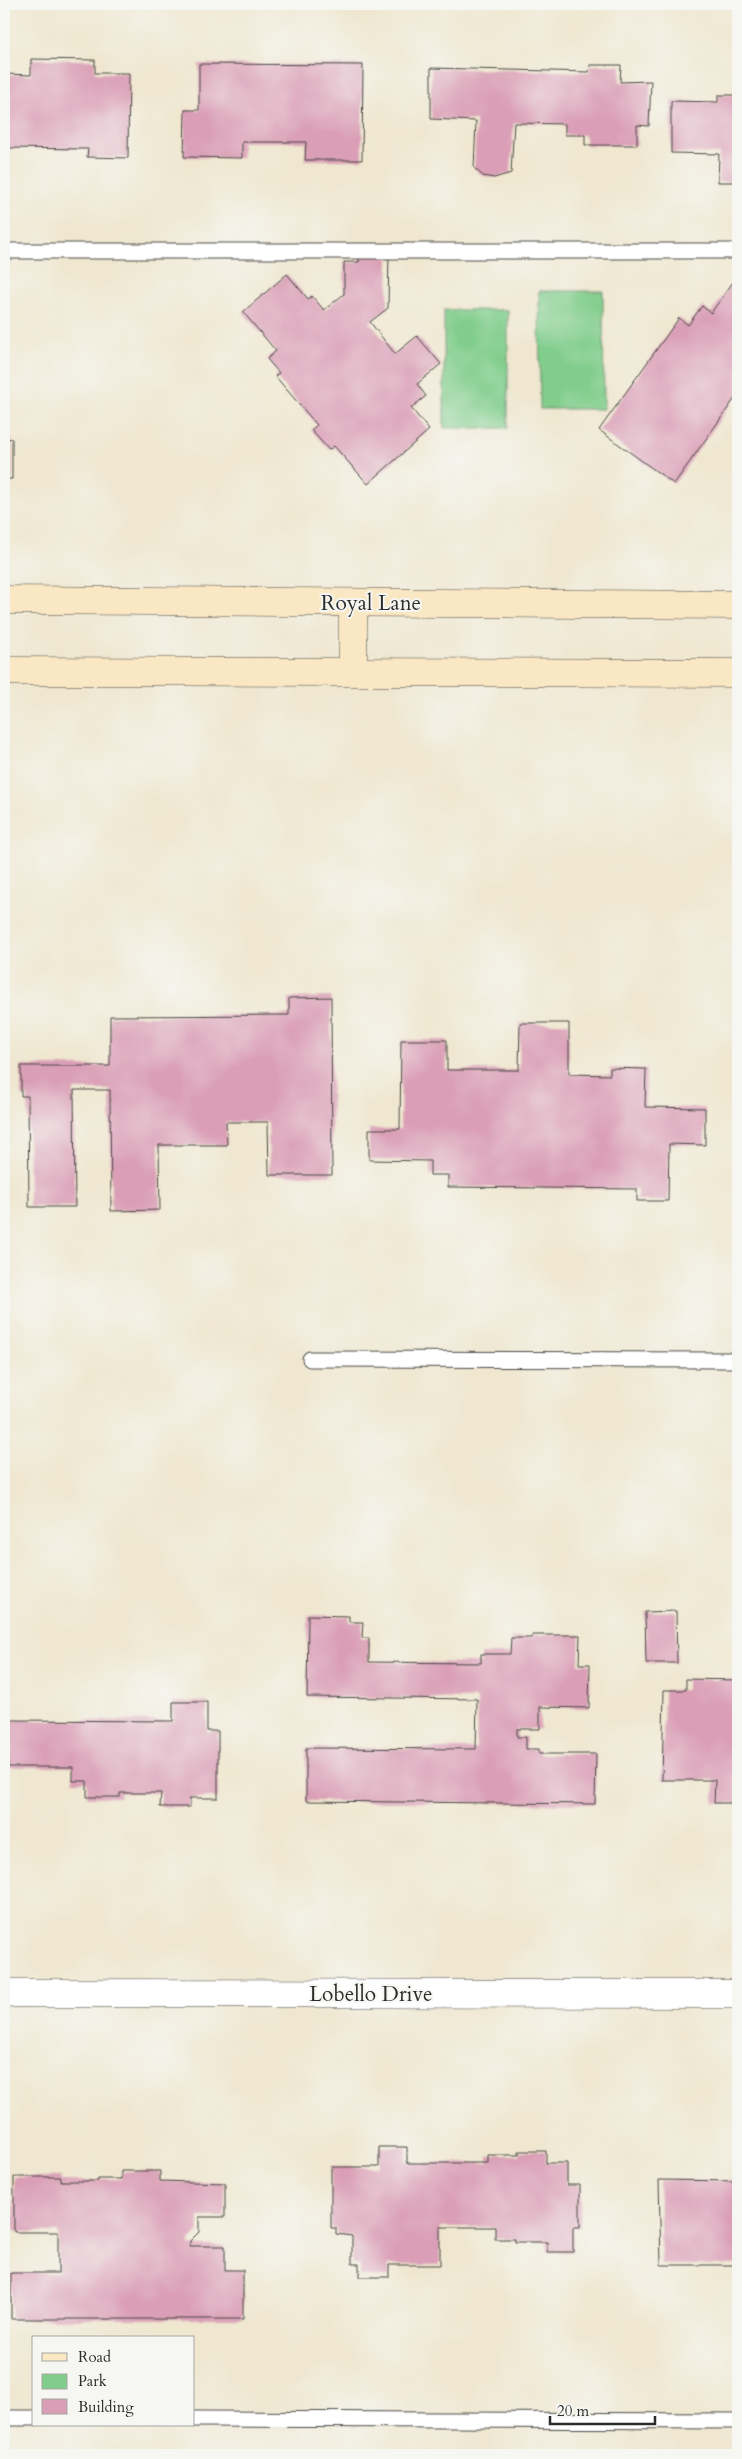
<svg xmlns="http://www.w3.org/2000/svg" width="742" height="2459" viewBox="0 0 742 2459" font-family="Cardo,serif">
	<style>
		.green { fill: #81cd8c; stroke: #567c5c }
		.building { fill: #da9fb6 }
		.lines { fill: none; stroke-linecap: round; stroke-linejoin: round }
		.lane-casing { stroke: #484744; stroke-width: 17 }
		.street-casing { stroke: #484744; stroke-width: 29 }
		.secondary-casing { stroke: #484744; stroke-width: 29 }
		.lane { stroke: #fff; stroke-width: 15 }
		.street { stroke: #fff; stroke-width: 28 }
		.secondary { stroke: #fae7c3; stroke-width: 28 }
		.labels { text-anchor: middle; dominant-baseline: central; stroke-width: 4; stroke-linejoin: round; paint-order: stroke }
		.street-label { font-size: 21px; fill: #2b2b2b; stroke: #f6f6f2 }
	</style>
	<rect width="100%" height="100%" fill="#f6f6f2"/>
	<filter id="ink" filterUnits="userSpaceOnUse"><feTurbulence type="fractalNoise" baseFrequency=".02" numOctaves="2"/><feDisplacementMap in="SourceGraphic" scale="10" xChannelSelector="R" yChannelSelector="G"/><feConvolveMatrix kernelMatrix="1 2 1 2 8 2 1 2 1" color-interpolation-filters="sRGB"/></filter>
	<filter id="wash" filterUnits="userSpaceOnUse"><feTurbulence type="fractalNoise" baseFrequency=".0096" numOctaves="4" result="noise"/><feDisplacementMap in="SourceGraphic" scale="20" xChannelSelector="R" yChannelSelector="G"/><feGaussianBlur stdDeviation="1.12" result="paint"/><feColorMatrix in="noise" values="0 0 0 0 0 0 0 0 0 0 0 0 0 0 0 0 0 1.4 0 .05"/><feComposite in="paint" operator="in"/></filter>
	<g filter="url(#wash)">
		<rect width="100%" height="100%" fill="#efe7d0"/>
		<g class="green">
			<path d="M539,291h64l1,118h-64z"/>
			<rect x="444" y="310" width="64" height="118"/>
		</g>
		<g id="blocks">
			<g class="building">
				<path d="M31,59l64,1v13h34l-1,85 -41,-1 1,-8 -84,-1v-74l27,1z"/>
				<path d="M199,64l164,1 -1,95h-57l1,-18h-64v16l-58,-1 1,-47h14z"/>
				<path d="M590,65h31l-1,17 31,-1 -2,45 -12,-1v20h-52v-10h-20v-11l-51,-1 -3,50 -17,5 -11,-2 -9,-8 2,-47 -45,-2v-51l158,4z"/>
				<path d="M718,95h20v87h-20l1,-28 -48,-1v-52l47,1z"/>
				<path d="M360,251l29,1 -1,56 -18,14 25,32 22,-18 24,28 -24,20 9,12 -15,12 18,22 -61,54 -34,-38 -5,4 -18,-20 6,-5 -42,-49 4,-3 -12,-14 9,-8 -33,-39 44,-38 21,25 4,-3 12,14 20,-16v-32h15z"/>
				<path d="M733,282l5,4v108l-64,90 -75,-54 80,-112 9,7 14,-19 9,7z"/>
				<path d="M4,438l8,1v40h-8z"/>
				<path d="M331,997l1,178h-63l-1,-53h-42l1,23h-68l1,65 -49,1 -1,-121h-36l1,117h-46l-1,-111h-7v-30h89v-50l179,-1v-17z"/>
				<path d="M520,1023h49v51l41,1v-7l36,1 -1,38 60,1v37l-36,-1 -1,57h-31v-12l-189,-2v-12h-18v-14l-61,-1v-31h31l1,-89h46v30h72z"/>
				<path d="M676,1611l1,52h-31l-1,-51z"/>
				<path d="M308,1615l41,1v6h14l-1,16h7v24l112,1v-9h29l1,-16h21v-3h48l-1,29h11l-1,44 -49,-1v22h-23v8h9v12h13v5h57l-1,50 -289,-3v-53l170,1 1,-50 -170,-2z"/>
				<path d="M686,1679l52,1v123h-24l1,-23h-53l2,-90h22z"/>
				<path d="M173,1702h34v29h11v67h-28v9h-30l1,-14h-41v4h-33v-16h-14v-14h-65v-5h-4v-37h4v-5l165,1z"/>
				<path d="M379,2147h28v16h81v-8h31v-4h27v12h21v22h13v42h-7v25h-26v-10h-32v-3h-20v-12h-55v38h-51v12h-30v-13h-7v-28l-16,-2v-6h-5v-61h48z"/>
				<path d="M121,2171h39v10l65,2v34h-26v15l-9,9v5h35v24h18v49h-232v-46h47v-41h-44v-55h47v4h37v-2h23z"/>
				<path d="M659,2180l79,1v84h-77z"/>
			</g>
		</g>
	</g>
	<g filter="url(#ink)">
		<use href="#blocks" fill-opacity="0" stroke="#484744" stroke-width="1"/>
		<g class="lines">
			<g class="lane-casing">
				<g id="lane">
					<path d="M4,251h734"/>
					<path d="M310,1359l428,1"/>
					<path d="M4,2418h30"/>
					<path d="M194,2419l544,2"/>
				</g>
			</g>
			<g class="street-casing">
				<path id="street" d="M4,1993l734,1"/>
			</g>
			<g class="secondary-casing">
				<g id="secondary">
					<path d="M4,600l734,5"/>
					<path d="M4,671l734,2"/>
					<path d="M353,671v-68"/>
				</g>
			</g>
			<use href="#lane" class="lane"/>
			<use href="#street" class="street"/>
			<use href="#secondary" class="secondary"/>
		</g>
	</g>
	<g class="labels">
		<g class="street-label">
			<text x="371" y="603">Royal Lane</text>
			<text x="371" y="1994">Lobello Drive</text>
		</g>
	</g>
	<rect width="742" height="2459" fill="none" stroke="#f6f6f2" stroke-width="20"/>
	<rect x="32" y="2336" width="162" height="90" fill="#f6f6f2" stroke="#a5a5a2"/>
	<rect x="42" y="2353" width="25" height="8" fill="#fae7c3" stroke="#a5a5a2"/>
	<text x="78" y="2362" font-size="15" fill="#2b2b2b">Road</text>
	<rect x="42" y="2374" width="25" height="15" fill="#81cd8c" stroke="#a5a5a2"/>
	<text x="78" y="2386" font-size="15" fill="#2b2b2b">Park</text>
	<rect x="42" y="2399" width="25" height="15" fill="#da9fb6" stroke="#a5a5a2"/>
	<text x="78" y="2412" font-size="15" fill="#2b2b2b">Building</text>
	<path d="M550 2416v8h105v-8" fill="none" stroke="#2b2b2b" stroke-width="2.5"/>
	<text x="557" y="2416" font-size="15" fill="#2b2b2b" stroke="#f6f6f2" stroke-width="4" paint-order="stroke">20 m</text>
</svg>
